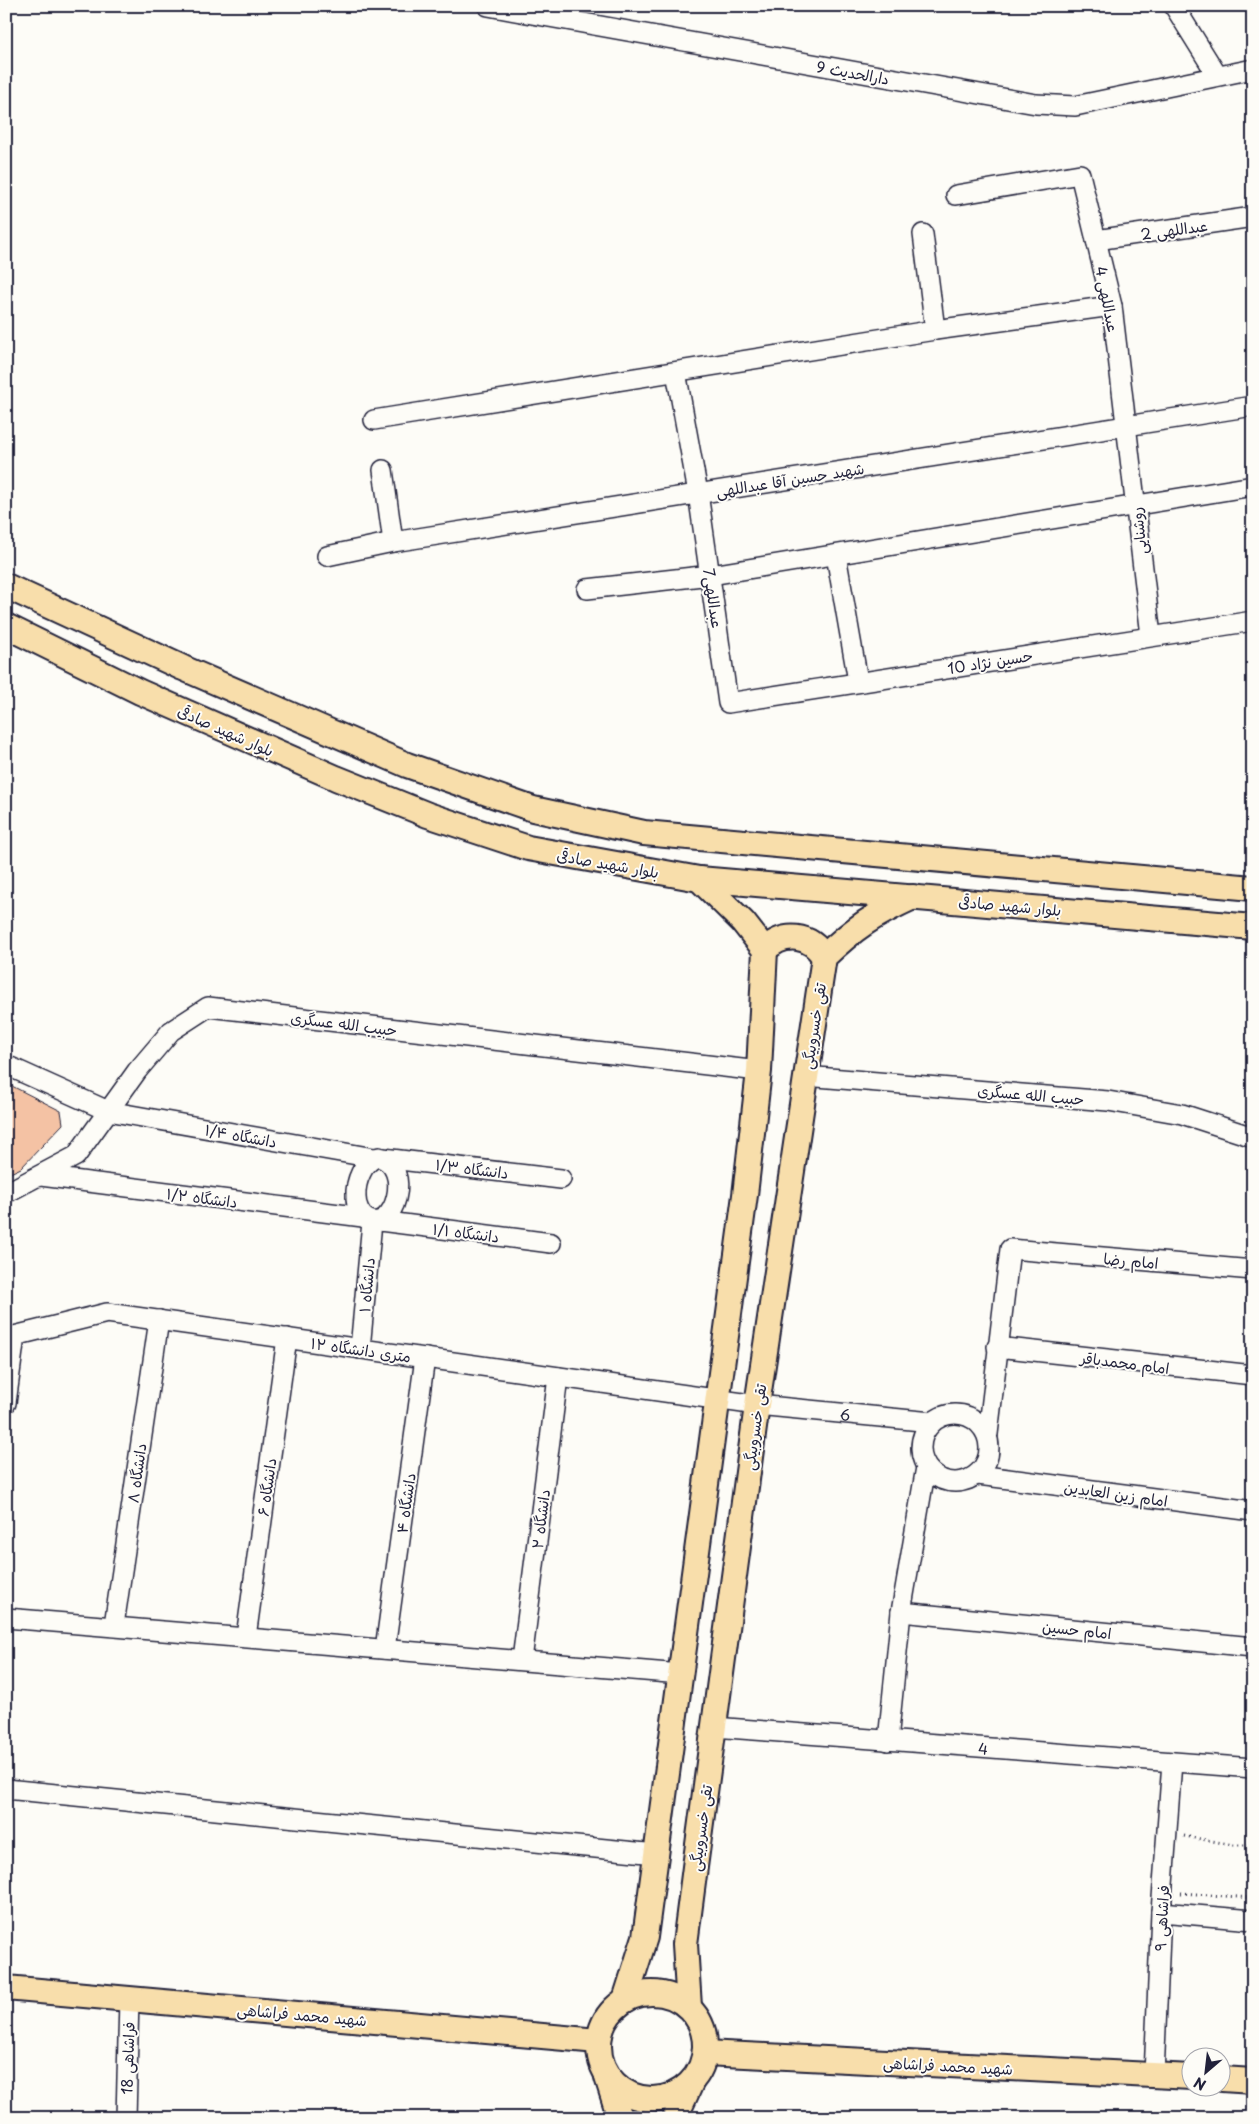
<svg xmlns="http://www.w3.org/2000/svg" width="1259" height="2124" viewBox="0 0 1259 2124" font-family="'Playpen Sans','Playpen Sans Arabic',sans-serif">
	<style>
		.building { fill: #f4c2a4; stroke: #22223b }
		.lines { fill: none; stroke-linecap: round; stroke-linejoin: round }
		.minor-casing { stroke: #22223b; stroke-width: 22 }
		.major-casing { stroke: #22223b; stroke-width: 28 }
		.path { stroke: #22223b; stroke-width: 3; stroke-dasharray: 1 4; stroke-linecap: butt }
		.minor { stroke: #fdfcf7; stroke-width: 19 }
		.major { stroke: #f8deab; stroke-width: 24 }
		.labels { text-anchor: middle; dominant-baseline: central; stroke-width: 4; stroke-linejoin: round; paint-order: stroke }
		.street-label { font-size: 15px; fill: #22223b; stroke: #fdfcf7 }
	</style>
	<rect width="100%" height="100%" fill="#fdfcf7"/>
	<filter id="ink" filterUnits="userSpaceOnUse"><feTurbulence type="fractalNoise" baseFrequency=".02" numOctaves="2"/><feDisplacementMap in="SourceGraphic" scale="10" xChannelSelector="R" yChannelSelector="G"/><feConvolveMatrix kernelMatrix="1 2 1 2 8 2 1 2 1" color-interpolation-filters="sRGB"/></filter>
	<g filter="url(#ink)">
		<path class="building" d="M6,1083l55,28 2,13 -42,44 -15,7z"/>
		<g class="lines">
			<g class="minor-casing">
				<g id="minor">
					<path d="M488,6l548,98 39,2 178,-37"/>
					<path d="M1174,6l43,69"/>
					<path d="M956,195l124,-21 32,132 39,330"/>
					<path d="M923,234l12,96"/>
					<path d="M1096,240l157,-23"/>
					<path d="M676,372l22,121 30,210 525,-82"/>
					<path d="M374,420l561,-90 177,-24"/>
					<path d="M383,470l10,72"/>
					<path d="M836,555l22,126"/>
					<path d="M327,556l66,-14 860,-136"/>
					<path d="M587,589l124,-14 542,-89"/>
					<path d="M6,1065l102,46 266,47"/>
					<path d="M805,1076l303,25 74,13 71,23"/>
					<path d="M379,1157c35,10 15,78 -12,62 -7,-4 -11,-14 -11,-22 -1,-15 7,-37 23,-40z"/>
					<path d="M383,1158l178,21"/>
					<path d="M41,1176l322,41"/>
					<path d="M6,1193l70,-37 61,-85 34,-40 37,-24 551,64"/>
					<path d="M380,1221l171,22"/>
					<path id="s1" d="M6,1338l101,-25 650,92 175,17"/>
					<path d="M997,1347l256,28"/>
					<path d="M360,1349l12,-127"/>
					<path d="M6,1403l9,-67"/>
					<circle cx="955" cy="1448" r="34"/>
					<path d="M988,1434l22,-185 243,21"/>
					<path d="M978,1475l275,36"/>
					<path d="M901,1612l352,35"/>
					<path d="M6,1618l675,56"/>
					<path d="M114,1625l45,-305"/>
					<path d="M246,1637l41,-299"/>
					<path d="M385,1649l40,-291"/>
					<path d="M522,1660l36,-283"/>
					<path id="s2" d="M714,1727l539,41"/>
					<path d="M888,1741l13,-129 25,-145"/>
					<path d="M6,1789l650,65"/>
					<path d="M1161,1912l92,8"/>
					<path d="M1154,2075l7,-163 11,-150"/>
					<path d="M126,2118l3,-119"/>
				</g>
			</g>
			<g class="major-casing">
				<g id="major">
					<path d="M6,586l177,82 224,97 126,44 111,24 609,55"/>
					<path d="M6,626l134,66 196,86 92,37 100,33 171,31 554,48"/>
					<path d="M765,950c19,-19 45,-16 59,7"/>
					<path d="M6,1988l592,53"/>
					<circle cx="652" cy="2046" r="53"/>
					<path d="M625,2000l20,-63 100,-742 14,-124 6,-121 -22,-28 -44,-43"/>
					<path d="M689,2007l-4,-63 10,-77 62,-462 67,-448c31,-30 50,-42 89,-60"/>
					<path d="M705,2053l487,24"/>
					<path d="M607,2077l13,41"/>
					<path d="M1222,2079l31,2"/>
					<path d="M675,2118l16,-35"/>
				</g>
			</g>
			<g class="path">
				<path d="M1184,1836l50,9h19"/>
				<path d="M1181,1893l72,5"/>
			</g>
			<use href="#minor" class="minor"/>
			<use href="#major" class="major"/>
		</g>
	</g>
	<g class="labels">
		<g class="street-label">
			<text transform="translate(853 72) rotate(10)">دارالحدیث 9</text>
			<text transform="translate(1174 229) rotate(-8)">عبداللهی 2</text>
			<text transform="translate(1108 299) rotate(79)">عبداللهی 4</text>
			<text transform="translate(790 479) rotate(-9)">شهید حسین آقا عبداللهی</text>
			<text transform="translate(1138 531) rotate(-97)">روشنایی</text>
			<text transform="translate(714 598) rotate(82)">عبداللهی7</text>
			<text transform="translate(990 661) rotate(-9)">حسین نژاد 10</text>
			<text transform="translate(226 730) rotate(24)">بلوار شهید صادقی</text>
			<text transform="translate(608 863) rotate(10)">بلوار شهید صادقی</text>
			<text transform="translate(1010 905) rotate(5)">بلوار شهید صادقی</text>
			<text transform="translate(344 1023) rotate(7)">حبیب الله عسگری</text>
			<text transform="translate(813 1026) rotate(-81)">تقی خسروبیگی</text>
			<text transform="translate(1031 1094) rotate(5)">حبیب الله عسگری</text>
			<text transform="translate(241 1135) rotate(10)">دانشگاه ۱/۴</text>
			<text transform="translate(472 1168) rotate(7)">دانشگاه ۱/۳</text>
			<text transform="translate(202 1197) rotate(7)">دانشگاه ۱/۲</text>
			<text transform="translate(466 1232) rotate(7)">دانشگاه ۱/۱</text>
			<text transform="translate(1131 1260) rotate(5)">امام رضا</text>
			<text transform="translate(366 1285) rotate(-85)">دانشگاه ۱</text>
			<text transform="translate(361 1349) rotate(8)">۱۲ متری دانشگاه</text>
			<text transform="translate(1125 1362) rotate(7)">امام محمدباقر</text>
			<text stroke="none"><textPath href="#s1" startOffset="849">6</textPath></text>
			<text transform="translate(754 1427) rotate(-82)">تقی خسروبیگی</text>
			<text transform="translate(136 1473) rotate(-82)">دانشگاه ۸</text>
			<text transform="translate(266 1487) rotate(-82)">دانشگاه ۶</text>
			<text transform="translate(1116 1493) rotate(8)">امام زین العابدین</text>
			<text transform="translate(405 1503) rotate(-82)">دانشگاه ۴</text>
			<text transform="translate(540 1519) rotate(-83)">دانشگاه ۲</text>
			<text transform="translate(1077 1629) rotate(6)">امام حسین</text>
			<text stroke="none"><textPath href="#s2" startOffset="270">4</textPath></text>
			<text transform="translate(700 1828) rotate(-82)">تقی خسروبیگی</text>
			<text transform="translate(1161 1918) rotate(-87)">فراشاهی ۹</text>
			<text transform="translate(302 2014) rotate(5)">شهید محمد فراشاهی</text>
			<text transform="translate(127 2058) rotate(-88)">فراشاهی 18</text>
			<text transform="translate(948 2065) rotate(3)">شهید محمد فراشاهی</text>
		</g>
	</g>
	<rect width="1259" height="2124" fill="none" stroke="#fdfcf7" stroke-width="25"/>
	<rect x="12" y="12" width="1234" height="2099" fill="none" stroke="#22223b" stroke-width="2" filter="url(#ink)"/>
	<g transform="translate(1206 2072) rotate(208)"><circle r="24" fill="#fdfcf7" stroke="#a5a5ac"/>
	<path d="M0-4L9 19L0 12L-9 19Z" fill="#22223b"/>
	<text y="-8" font-size="14" font-weight="bold" text-anchor="middle" fill="#22223b">N</text>
	</g>
</svg>
